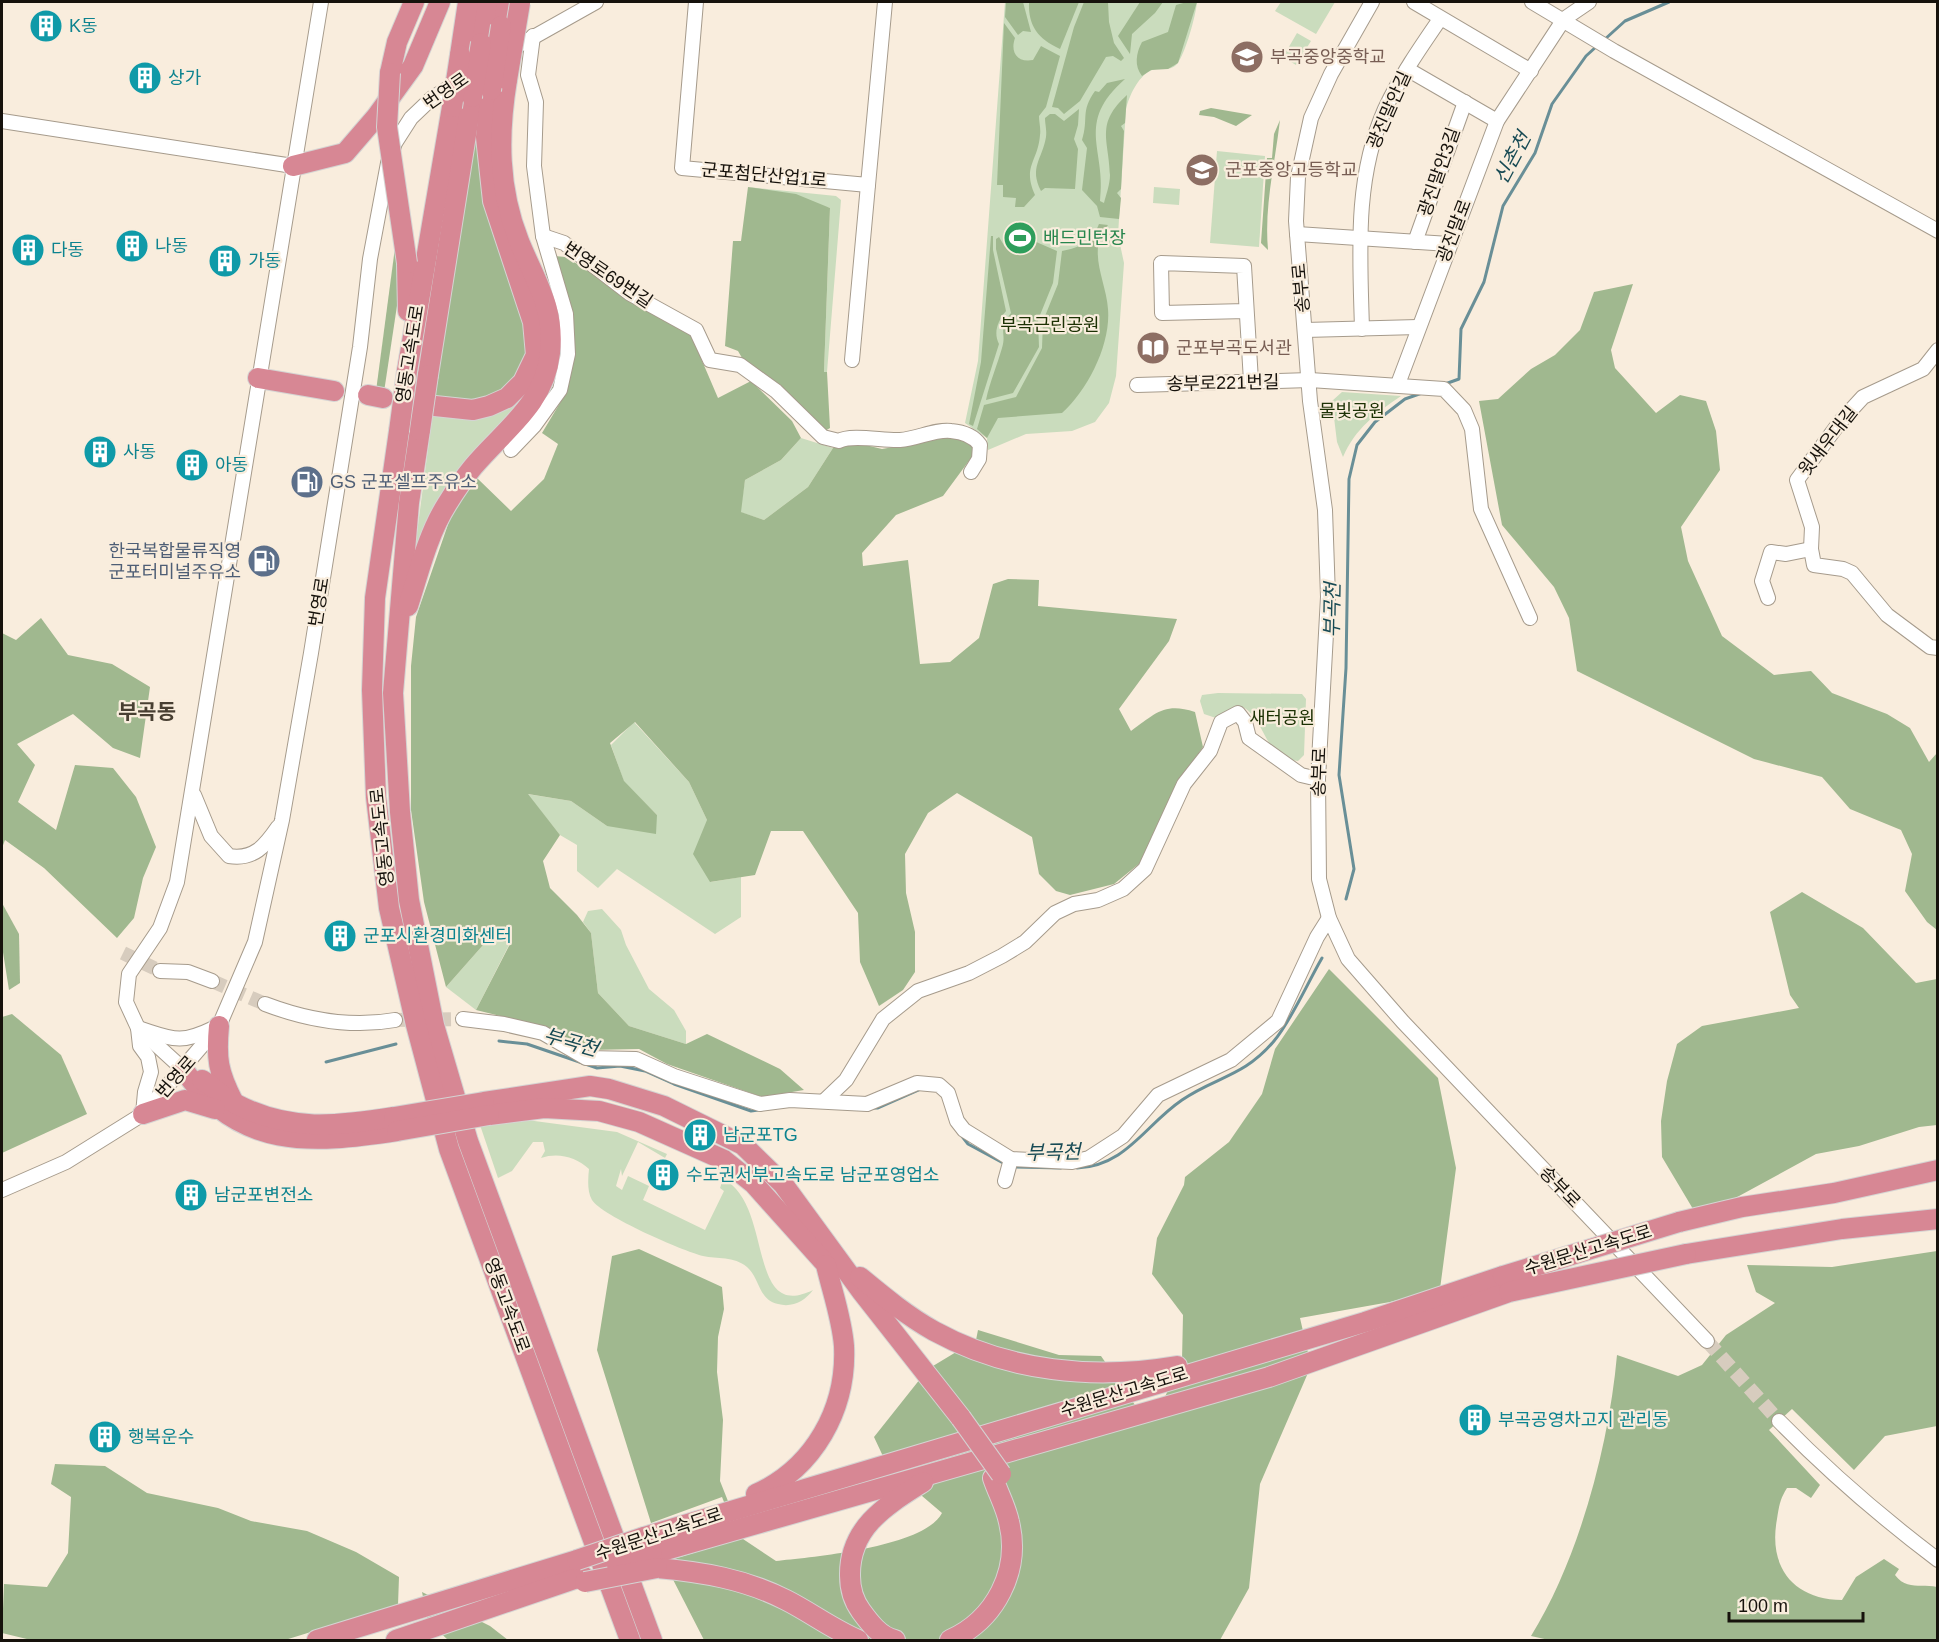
<svg xmlns="http://www.w3.org/2000/svg" width="1939" height="1642" viewBox="0 0 1939 1642" font-family="Helvetica,'Noto Sans KR',sans-serif">
  <style>
    .green { fill: #cadcbd }
    .forest { fill: #a0b88f }
    .lines { fill: none; stroke-linecap: round; stroke-linejoin: round }
    .stream { stroke: #698f97; stroke-width: 3 }
    .minor-tunnel { stroke: #d7ccbe; stroke-width: 14; stroke-dasharray: 14 7; stroke-linecap: butt }
    .minor-casing { stroke: #a69b8c; stroke-width: 16 }
    .highway-casing { stroke: #d5d4d3; stroke-width: 22 }
    .minor { stroke: #fff; stroke-width: 14 }
    .highway { stroke: #d78794; stroke-width: 20 }
    .highway-bridge-casing { stroke: #d5d4d3; stroke-width: 22; stroke-linecap: butt }
    .highway-bridge { stroke: #d78794; stroke-width: 20 }
    .labels { text-anchor: middle; stroke-width: 4.5; stroke-linejoin: round; paint-order: stroke }
    .culture-label { font-size: 18px; fill: #0d838f; stroke: #f9eddd; text-anchor: start }
    .education-label { font-size: 18px; fill: #785e54; stroke: #f9eddd; text-anchor: start }
    .street-label { font-size: 18px; fill: #16120c; stroke: #f9eddd }
    .leisure-label { font-size: 18px; fill: #27864d; stroke: #f9eddd; text-anchor: start }
    .park-label { font-size: 18px; fill: #1c3104; stroke: #f9eddd }
    .service-label { font-size: 18px; fill: #4e5e75; stroke: #f9eddd; text-anchor: start }
    .water-label { font-size: 20px; font-style: italic; fill: #174a54; stroke: #f9eddd }
    .quarter-label { font-size: 21px; font-weight: bold; fill: #483f32; stroke: #f9eddd }
  </style>
  <rect width="100%" height="100%" fill="#f9eddd"/>
  <g class="green">
    <path d="M1005,2H1197C1196,15 1185,55 1177,64C1169,73 1158,66 1150,71C1138,77 1129,96 1126,109L1118,235L1124,263L1116,376L1109,403L1095,422L1072,431L1026,434L988,450L987,438L965,423L978,361Z"/>
    <polygon points="1281,2 1335,2 1316,34 1275,11"/>
    <polygon points="1297,33 1311,41 1296,65 1283,57"/>
    <polygon points="1217,151 1265,156 1259,247 1210,243"/>
    <polygon points="748,187 836,196 841,200 827,372 824,372 830,208"/>
    <polygon points="1154,187 1180,189 1179,205 1153,203"/>
    <polygon points="539,375 413,563 433,411"/>
    <path d="M1342,392L1401,396C1376,413 1355,429 1343,457L1337,442L1332,401Z"/>
    <polygon points="801,438 833,448 808,487 764,520 740,512 745,480 781,460"/>
    <path d="M1218,693L1302,694L1306,699L1304,755L1298,761C1263,758 1267,721 1243,707L1216,718L1204,714L1200,701L1202,695Z"/>
    <polygon points="634,722 689,782 707,820 711,882 741,877 741,917 715,934 617,869 598,888 577,871 577,845 560,835 527,794 571,801 607,826 657,815 624,782 611,745"/>
    <polygon points="602,909 621,930 626,945 649,989 674,1010 686,1031 686,1044 629,1026 598,993 591,933 583,922 588,911"/>
    <polygon points="491,936 510,943 476,1010 446,987"/>
    <path d="M527,1120L617,1132L667,1154L665,1158L638,1142L622,1176L621,1169L616,1186L622,1190L628,1176L649,1186L643,1200L705,1230L724,1191L720,1188L723,1179C774,1204 746,1323 813,1290C805,1301 792,1308 778,1304C758,1300 760,1278 747,1267C734,1256 717,1259 703,1256C683,1251 602,1216 592,1200C587,1191 588,1179 589,1169C576,1157 558,1152 541,1158L545,1151L543,1142H533L512,1171L498,1178L480,1125Z"/>
  </g>
  <g class="forest">
    <polygon points="1006,2 1023,2 1031,32 1023,31 1018,35 1005,17"/>
    <path d="M1029,2H1079L1060,49C1038,39 1028,26 1029,2Z"/>
    <polygon points="1084,2 1108,2 1109,22 1114,43 1124,58 1121,61 1113,56 1106,57 1080,101 1064,114 1058,108 1052,107 1074,27"/>
    <polygon points="1140,2 1163,2 1155,13 1132,34 1130,54 1118,36"/>
    <path d="M1187,2H1197L1178,63L1168,69L1151,70L1142,76C1134,66 1136,53 1142,42L1168,32L1176,5Z"/>
    <path d="M1004,23L1015,38C1010,52 1017,63 1033,60L1041,46L1060,56L1046,107L1039,116C1039,122 1041,129 1040,135C1038,162 1022,166 1035,195L1024,207H1015L1016,198L1003,197V185H997Z"/>
    <path d="M1125,79C1074,124 1107,149 1100,201L1104,203C1106,195 1110,184 1110,175C1109,139 1095,124 1127,95L1125,123L1121,126L1124,131L1121,189L1117,193L1121,198L1119,219L1100,217L1097,206L1082,190L1087,148L1082,140C1089,118 1080,112 1095,91L1099,92L1107,83Z"/>
    <polygon points="1211,108 1252,115 1236,126 1214,117 1199,115 1200,111"/>
    <path d="M1079,109L1078,125L1074,139L1078,149L1075,189L1045,188L1041,191C1029,167 1042,160 1046,137C1047,131 1045,124 1045,118L1050,114H1055L1064,121Z"/>
    <polygon points="479,110 530,342 520,372 490,401 435,401 436,383"/>
    <path d="M1280,120C1275,164 1264,205 1268,250L1261,243L1267,158H1272L1274,134Z"/>
    <polygon points="748,187 796,194 830,208 824,372 827,372 830,428 825,431 745,363 738,351 725,346 733,241 741,241"/>
    <path d="M1099,224L1108,225C1086,250 1106,280 1108,309C1111,344 1088,390 1062,413L998,418L987,438L977,429L984,405L1016,397L1042,348L1043,321L1058,284L1062,251C1081,247 1091,243 1099,224Z"/>
    <polygon points="398,225 398,299 384,392 376,391"/>
    <path d="M991,236H993V250L1006,311C998,321 993,332 999,344L973,426L969,424L981,362Z"/>
    <path d="M999,237L1005,247L1012,242L1019,253L1034,241L1057,251L1053,283L1038,320L1039,347L1013,393L986,400C990,381 997,366 1002,348C1007,332 997,331 1011,313L996,249V239Z"/>
    <path d="M554,256L566,257L691,335L718,398L751,381L792,421L801,438L781,460L745,480L741,512L764,520L808,487L833,448L849,441L882,449L956,436L975,446L971,458L943,496L896,515L862,553L863,566L908,560L920,664L950,662L979,638L993,584L1008,579L1039,580L1038,606L1177,619L1169,641L1119,709L1131,731C1155,714 1164,702 1195,712L1203,747L1178,783L1140,863L1114,884L1070,895L1056,891L1039,874L1032,837L957,793L928,813L905,854L906,893L915,932V972L903,990L879,1006L860,962L858,913L803,831H771L755,875L710,882L693,854L707,820L689,782L635,722L610,743L624,781L657,815L656,834L607,826L571,801L528,794L560,835L543,861L550,888L577,915L591,933L598,993L629,1026L686,1044L707,1034L780,1069L804,1090L762,1097L667,1064L639,1049L588,1050L545,1027L476,1010L510,944L491,936L446,987L424,902L411,810V666L416,617L453,510L477,478L511,511L544,479L558,444L542,433L566,393L573,353Z"/>
    <polygon points="1633,284 1611,350 1615,368 1656,413 1680,395 1706,401 1716,431 1720,470 1681,527 1688,561 1722,636 1774,675 1811,671 1832,693 1887,714 1910,728 1929,762 1937,753 1937,930 1927,922 1905,891 1912,854 1901,830 1850,809 1822,777 1754,759 1577,671 1569,618 1554,587 1502,525 1479,401 1498,399 1531,369 1555,355 1580,330 1594,292"/>
    <polygon points="41,618 68,655 112,664 150,687 140,758 113,748 73,714 17,744 35,765 18,802 56,830 75,765 113,768 136,797 156,847 143,878 134,918 117,938 44,868 5,840 2,848 2,633 16,640"/>
    <polygon points="1802,892 1863,928 1916,983 1937,979 1937,1125 1919,1127 1859,1146 1816,1154 1728,1202 1693,1209 1662,1157 1661,1121 1667,1081 1677,1044 1702,1026 1799,1008 1790,995 1770,912"/>
    <polygon points="2,903 19,934 20,983 9,990 2,946"/>
    <path d="M1329,969L1438,1078L1456,1168L1440,1289L1390,1302L1300,1318L1311,1366L1260,1484L1249,1588L1220,1640H704L664,1562L739,1539L722,1497L651,1523L597,1350L612,1256L639,1249L722,1287L724,1309L718,1337L717,1372L723,1420L720,1481L743,1539L776,1561C813,1557 925,1547 942,1513L888,1467L874,1437L928,1369L976,1340L978,1330L1059,1355L1101,1356L1135,1405L1164,1399L1182,1360L1183,1315L1152,1274L1157,1238L1184,1185L1185,1177L1229,1142L1262,1094L1275,1049Z"/>
    <polygon points="12,1014 61,1055 87,1114 2,1153 2,1017"/>
    <path d="M1937,1251V1426L1885,1436L1854,1470L1792,1409L1769,1430L1820,1485L1811,1498L1796,1488H1787C1780,1499 1779,1506 1777,1519C1768,1567 1793,1599 1842,1600L1856,1577L1884,1559L1899,1569L1895,1575C1907,1591 1921,1583 1937,1587V1640H1549L1531,1636C1579,1559 1609,1445 1617,1355L1678,1376L1702,1365L1726,1335L1775,1303L1756,1292L1747,1265L1832,1267Z"/>
    <polygon points="55,1464 105,1466 147,1493 218,1508 251,1521 307,1531 356,1552 399,1577 398,1605 285,1640 31,1640 2,1633 4,1584 47,1587 68,1553 71,1497 51,1484"/>
    <polygon points="422,1592 490,1626 508,1640 448,1640 428,1621"/>
  </g>
  <g class="lines">
    <g class="stream">
      <polyline points="1604,40 1625,21 1669,2"/>
      <polyline points="1445,384 1459,379 1461,329 1484,282 1503,206 1535,153 1552,104 1586,56 1597,46"/>
      <polyline points="1346,899 1354,869 1339,775 1346,668 1349,479 1357,445 1375,422 1405,399 1422,393"/>
      <polyline points="499,1041 527,1044 597,1068 620,1066 645,1071 674,1084 751,1111 781,1107"/>
      <polyline points="326,1062 396,1044"/>
      <polyline points="871,1108 878,1108 921,1089"/>
      <polyline points="961,1135 968,1144 1005,1164"/>
      <polyline points="1014,1167 1061,1168"/>
      <path d="M1077,1168C1126,1166 1145,1125 1182,1100C1215,1077 1244,1077 1274,1041C1291,1021 1308,982 1322,958"/>
    </g>
    <g class="minor-tunnel">
      <polyline points="123,953 160,971"/>
      <polyline points="212,981 265,1004"/>
      <polyline points="395,1020 463,1019"/>
      <polyline points="1707,1341 1779,1421"/>
    </g>
    <g class="minor-casing">
      <g id="minor">
        <polyline points="696,2 682,168 868,185 885,2"/>
        <polyline points="1372,2 1331,74 1311,118 1298,177 1296,221 1310,401 1325,510 1328,597 1318,779 1319,879 1329,918 1348,959 1403,1022 1707,1341"/>
        <polyline points="1414,2 1531,71"/>
        <polyline points="1532,2 1614,51 1938,231"/>
        <polyline points="507,52 596,2"/>
        <polyline points="1407,69 1497,121"/>
        <polyline points="2,121 293,166"/>
        <polyline points="1297,234 1449,244"/>
        <path d="M543,236L564,243L629,293L696,330L710,360L740,365L776,391L823,437L839,441C851,434 884,441 900,440C917,439 935,429 951,431C963,432 973,435 980,445L979,459L971,472"/>
        <polyline points="1415,242 1465,102"/>
        <polyline points="1246,311 1162,313 1161,263 1244,266 1251,381"/>
        <path d="M1362,329C1360,254 1354,179 1385,109C1400,77 1420,48 1440,19"/>
        <polyline points="1305,330 1418,327"/>
        <polyline points="1938,350 1923,369 1863,397 1840,422 1797,480 1812,527 1811,549 1814,565 1843,569 1852,573 1887,615 1930,647 1938,648"/>
        <polyline points="852,360 868,185"/>
        <polyline points="1398,384 1497,121 1564,19 1589,2"/>
        <polyline points="1137,385 1310,380 1444,389 1464,410 1472,429 1481,509 1530,618"/>
        <polyline points="511,450 534,426 560,390 568,354 566,314 543,236 534,166 536,102 528,75 533,36"/>
        <polyline points="1768,598 1762,581 1771,552 1786,554 1811,549"/>
        <path d="M194,795L211,836L229,856C254,860 265,846 278,827"/>
        <polyline points="160,971 188,972 212,981"/>
        <path d="M265,1004C307,1020 351,1028 395,1020"/>
        <polyline points="463,1019 504,1024 543,1033 586,1058 636,1059 674,1076 760,1104 790,1100 867,1104 917,1083 939,1085 948,1093 957,1121 964,1130 1011,1159 1072,1162 1089,1158 1123,1136 1158,1095 1231,1060 1278,1021 1317,937 1329,918"/>
        <polyline points="184,1070 138,1028 126,1002 129,974 160,928 177,882 321,2"/>
        <polyline points="824,1101 846,1080 883,1019 918,991 969,973 1002,956 1025,942 1055,913 1074,904 1098,900 1123,889 1145,869 1184,784 1210,751 1221,722 1238,713 1245,722 1249,738 1301,775 1318,779"/>
        <path d="M143,1114L145,1092L151,1072L148,1057L140,1046L138,1028C173,1039 179,1045 214,1028"/>
        <polyline points="1005,1181 1011,1159"/>
        <polyline points="2,1190 66,1162 143,1114 219,1026 255,942 282,820 311,653 360,347 370,259 388,163 395,143 411,118 432,98 460,81"/>
        <path d="M1779,1421C1829,1472 1881,1517 1938,1560"/>
      </g>
    </g>
    <g class="highway-casing">
      <g id="highway">
        <polyline points="501,26 506,2"/>
        <polyline points="481,43 487,2"/>
        <polyline points="460,55 468,2"/>
        <polyline points="390,73 397,42 414,2"/>
        <polyline points="293,166 345,153 376,117 413,66 440,2"/>
        <polyline points="407,263 408,311"/>
        <polyline points="407,371 452,107"/>
        <polyline points="428,375 472,97"/>
        <polyline points="258,378 334,391"/>
        <polyline points="368,395 383,398"/>
        <polyline points="435,406 473,410 489,406 507,398 523,382 536,355 533,322 493,201 486,137 490,99"/>
        <polyline points="420,430 409,503 393,693 400,812 409,900 434,1025 468,1141 652,1640"/>
        <polyline points="399,431 375,598 372,690 376,797 389,908 416,1025 449,1149 630,1640"/>
        <path d="M408,606C419,572 428,534 447,504C455,491 464,478 473,467C504,430 545,404 550,353C555,307 535,281 519,241C498,188 498,135 507,80"/>
        <path d="M219,1026C216,1058 218,1072 233,1101"/>
        <path d="M184,1070C238,1150 312,1144 397,1131"/>
        <path d="M202,1080C214,1087 224,1098 236,1104C290,1132 337,1126 394,1117"/>
        <polyline points="484,1102 590,1086 609,1089 664,1106 743,1145 783,1184 862,1292 961,1418"/>
        <polyline points="143,1114 185,1100 215,1109"/>
        <polyline points="489,1115 544,1108 599,1111 639,1122 724,1160 754,1184 823,1261"/>
        <polyline points="1679,1222 1742,1207 1834,1193 1938,1170"/>
        <polyline points="1686,1254 1842,1229 1938,1219"/>
        <path d="M860,1277C883,1296 907,1316 934,1331C1009,1372 1094,1380 1177,1366"/>
        <path d="M756,1494C814,1468 847,1409 844,1346C842,1319 832,1291 826,1265"/>
        <polyline points="644,1537 1365,1322 1503,1276"/>
        <polyline points="652,1554 1269,1377 1509,1292"/>
        <path d="M657,1568C702,1572 745,1579 786,1600C810,1612 832,1629 858,1640"/>
        <polyline points="317,1640 577,1560"/>
        <polyline points="396,1640 583,1576"/>
        <path d="M895,1640C880,1637 869,1622 861,1611C853,1600 850,1588 850,1576C849,1527 887,1505 923,1482"/>
        <path d="M950,1640C995,1620 1021,1571 1009,1522C1006,1507 998,1493 993,1478"/>
      </g>
    </g>
    <use href="#minor" class="minor"/>
    <use href="#highway" class="highway"/>
    <g class="highway-bridge-casing">
      <g id="highway-bridge">
        <polyline points="390,73 387,127 407,263"/>
        <polyline points="507,80 520,3"/>
        <polyline points="491,90 501,26"/>
        <polyline points="472,97 481,43"/>
        <polyline points="452,107 460,55"/>
        <polyline points="420,430 428,375"/>
        <polyline points="399,431 407,371"/>
        <polyline points="394,1117 484,1102"/>
        <polyline points="397,1131 489,1115"/>
        <polyline points="1503,1276 1679,1222"/>
        <polyline points="1509,1292 1686,1254"/>
        <polyline points="961,1418 1001,1474"/>
        <polyline points="577,1560 644,1537"/>
        <polyline points="617,1565 652,1554"/>
        <polyline points="585,1582 657,1568"/>
      </g>
    </g>
    <use href="#highway-bridge" class="highway-bridge"/>
  </g>
  <defs>
    <g id="building-disc" transform="scale(1.725)"><circle r="9.5" fill="#0f9aa8" stroke="#f9eddd"/><path d="M-4-6H4V6H1V3H-1V6H-4ZM-2.5-4.3h1.7v1.8h-1.7ZM.8-4.3h1.7v1.8H.8ZM-2.5-1h1.7V.8h-1.7ZM.8-1h1.7V.8H.8Z" fill="#fff"/></g>
    <g id="school-disc" transform="scale(1.725)"><circle r="9.5" fill="#8d6e63" stroke="#f9eddd"/><path d="M0-5L7-2L0 1L-7-2ZM-4 1L0 2.5L4 1V4Q0 6-4 4Z" fill="#fff"/></g>
    <g id="stadium-disc" transform="scale(1.725)"><circle r="9.5" fill="#2e9e5b" stroke="#f9eddd"/><path d="M0-5a6.5 5 0 1 0 0 10a6.5 5 0 1 0 0-10ZM-3.5-1.8h7v3.6h-7Z" fill="#fff"/></g>
    <g id="library-disc" transform="scale(1.725)"><circle r="9.5" fill="#8d6e63" stroke="#f9eddd"/><path d="M-6-4Q-3-5.5-.7-3.5V5Q-3 3-6 4ZM6-4Q3-5.5 .7-3.5V5Q3 3 6 4Z" fill="#fff"/></g>
    <g id="fuel-disc" transform="scale(1.725)"><circle r="9.5" fill="#5c6f8a" stroke="#f9eddd"/><path d="M-5.5-6h7V0h2V4h1.3V-2.5L3-4.5l.8-.8L6-3V5H2.5V1h-1V6h-7ZM-4.2-4.7v3.2H.2V-4.7Z" fill="#fff"/></g>
  </defs>
  <g fill-rule="evenodd">
    <use href="#building-disc" x="46" y="26"/>
    <use href="#school-disc" x="1247" y="57"/>
    <use href="#building-disc" x="145" y="78"/>
    <use href="#school-disc" x="1202" y="170"/>
    <use href="#stadium-disc" x="1020" y="238"/>
    <use href="#building-disc" x="132" y="246"/>
    <use href="#building-disc" x="28" y="250"/>
    <use href="#building-disc" x="225" y="261"/>
    <use href="#library-disc" x="1153" y="348"/>
    <use href="#building-disc" x="100" y="452"/>
    <use href="#building-disc" x="192" y="465"/>
    <use href="#fuel-disc" x="307" y="482"/>
    <use href="#fuel-disc" x="264" y="561"/>
    <use href="#building-disc" x="340" y="936"/>
    <use href="#building-disc" x="700" y="1135"/>
    <use href="#building-disc" x="663" y="1175"/>
    <use href="#building-disc" x="191" y="1195"/>
    <use href="#building-disc" x="1475" y="1420"/>
    <use href="#building-disc" x="105" y="1437"/>
  </g>
  <g class="labels">
    <g class="culture-label">
      <text x="69" y="32">K동</text>
      <text x="168" y="84">상가</text>
      <text x="155" y="252">나동</text>
      <text x="51" y="256">다동</text>
      <text x="248" y="267">가동</text>
      <text x="123" y="458">사동</text>
      <text x="215" y="471">아동</text>
      <text x="363" y="942">군포시환경미화센터</text>
      <text x="723" y="1141">남군포TG</text>
      <text x="686" y="1181">수도권서부고속도로 남군포영업소</text>
      <text x="214" y="1201">남군포변전소</text>
      <text x="1498" y="1426">부곡공영차고지 관리동</text>
      <text x="128" y="1443">행복운수</text>
    </g>
    <g class="education-label">
      <text x="1270" y="63">부곡중앙중학교</text>
      <text x="1225" y="176">군포중앙고등학교</text>
      <text x="1176" y="354">군포부곡도서관</text>
    </g>
    <g class="street-label">
      <text transform="translate(446 91) rotate(-35)" y="6">번영로</text>
      <text transform="translate(1389 110) rotate(-66)" y="6">광진말안길</text>
      <text transform="translate(1439 172) rotate(-71)" y="6">광진말안3길</text>
      <text transform="translate(764 175) rotate(5)" y="6">군포첨단산업1로</text>
      <text transform="translate(1454 231) rotate(-69)" y="6">광진말로</text>
      <text transform="translate(608 275) rotate(34)" y="6">번영로69번길</text>
      <text transform="translate(1301 288) rotate(-95)" y="6">송부로</text>
      <text transform="translate(410 354) rotate(-81)" y="6">영동고속도로</text>
      <text transform="translate(1223 383) rotate(-1)" y="6">송부로221번길</text>
      <text transform="translate(1828 441) rotate(-52)" y="6">윗새우대길</text>
      <text transform="translate(319 602) rotate(-81)" y="6">번영로</text>
      <text transform="translate(1319 772) rotate(-88)" y="6">송부로</text>
      <text transform="translate(382 837) rotate(-96)" y="6">영동고속도로</text>
      <text transform="translate(176 1077) rotate(-49)" y="6">번영로</text>
      <text transform="translate(1560 1187) rotate(46)" y="6">송부로</text>
      <text transform="translate(1588 1250) rotate(-17)" y="6">수원문산고속도로</text>
      <text transform="translate(507 1305) rotate(70)" y="6">영동고속도로</text>
      <text transform="translate(1124 1392) rotate(-17)" y="6">수원문산고속도로</text>
      <text transform="translate(659 1534) rotate(-18)" y="6">수원문산고속도로</text>
    </g>
    <g class="leisure-label">
      <text x="1043" y="244">배드민턴장</text>
    </g>
    <g class="park-label">
      <text x="1050" y="331">부곡근린공원</text>
      <text x="1352" y="417">물빛공원</text>
      <text x="1282" y="724">새터공원</text>
    </g>
    <g class="service-label">
      <text x="330" y="488">GS 군포셀프주유소</text>
      <text x="241" y="557" text-anchor="end">한국복합물류직영<tspan x="241" dy="21">군포터미널주유소</tspan></text>
    </g>
    <g class="water-label">
      <text transform="translate(1512 158) rotate(-62)" y="7">신촌천</text>
      <text transform="translate(1332 610) rotate(-89)" y="7">부곡천</text>
      <text transform="translate(571 1042) rotate(16)" y="7">부곡천</text>
      <text transform="translate(1053 1152) rotate(-1)" y="7">부곡천</text>
    </g>
    <g class="quarter-label">
      <text x="147" y="719">부곡동</text>
    </g>
  </g>
  <rect width="1939" height="1642" fill="none" stroke="#16120c" stroke-width="6"/>
  <path d="M1729 1612v9h134v-9" fill="none" stroke="#16120c" stroke-width="3"/>
  <text x="1738" y="1612" font-size="18" fill="#16120c" stroke="#f9eddd" stroke-width="4.5" paint-order="stroke">100 m</text>
</svg>
